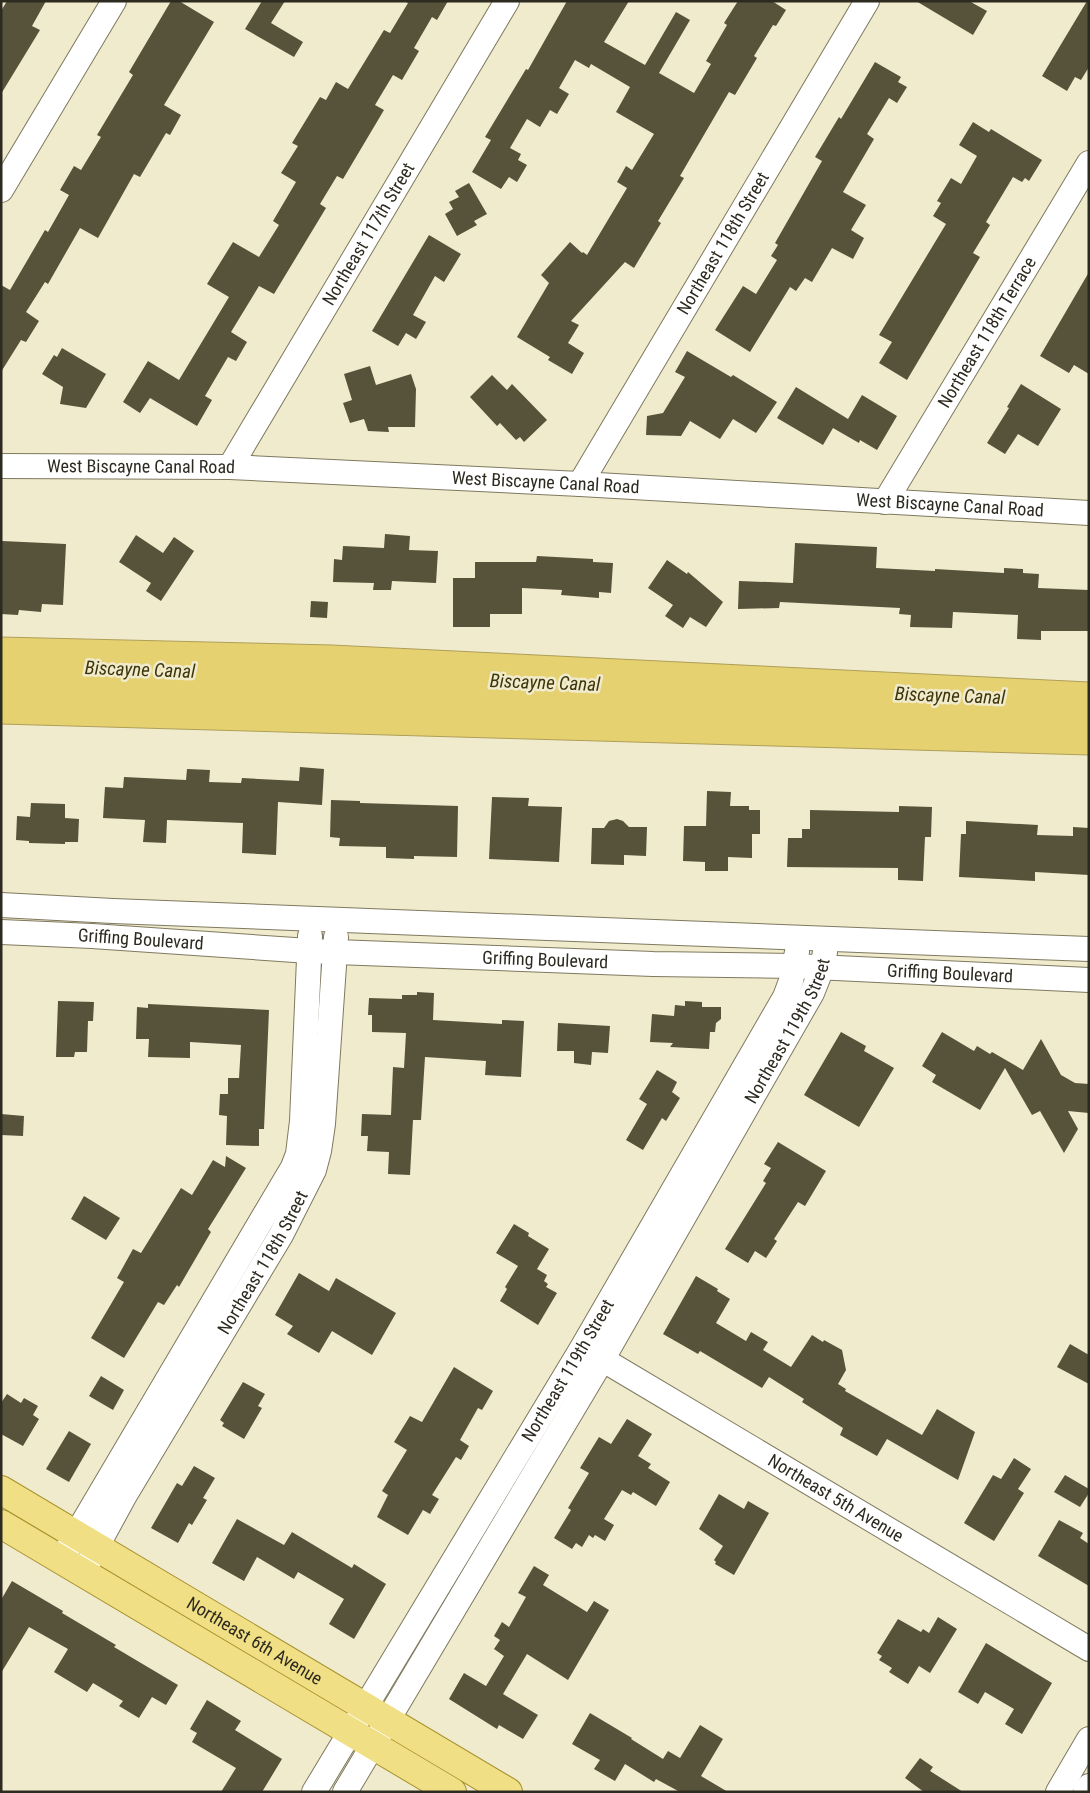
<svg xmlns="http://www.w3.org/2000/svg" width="1090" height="1793" viewBox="0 0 1090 1793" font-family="'Roboto Condensed',sans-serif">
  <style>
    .water { fill: #e6d170; stroke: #ae9f58 }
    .building { fill: #57523a }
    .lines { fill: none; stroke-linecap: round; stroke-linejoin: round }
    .minor-casing { stroke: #7e795f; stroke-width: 26 }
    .major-casing { stroke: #a5912c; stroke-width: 30 }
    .minor { stroke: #fff; stroke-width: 24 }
    .major { stroke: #f0df84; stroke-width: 28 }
    .labels { text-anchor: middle; stroke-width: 5; stroke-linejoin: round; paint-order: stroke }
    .street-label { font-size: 18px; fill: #2d2a20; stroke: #f1ebce }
    .water-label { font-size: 19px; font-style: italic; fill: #3e350a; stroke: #f1ebce }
  </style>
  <rect width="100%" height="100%" fill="#f1ebce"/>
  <polygon class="water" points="1,637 332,645 1089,682 1089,755 1,724"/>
  <g class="building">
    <polygon points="7,1 46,1 32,26 40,30 1,94 1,11"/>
    <polygon points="171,1 179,1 214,22 164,105 181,115 170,135 166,133 140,177 134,174 98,238 80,228 48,284 45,282 26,312 39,321 26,342 21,340 1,372 1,285 10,290 45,230 48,232 69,195 60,190 74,166 81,170 101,137 97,135 133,75 129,72"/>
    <polygon points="262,1 285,1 271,23 303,42 294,57 245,29"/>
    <polygon points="404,1 448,1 437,20 432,17 414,48 419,51 402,80 393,75 375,105 384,110 343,179 337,176 320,204 326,208 274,294 259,286 231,332 247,342 236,361 228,357 205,396 212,400 197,426 150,398 140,413 123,402 148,361 179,380 229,297 207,284 233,242 259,257 279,225 273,221 296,182 281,173 298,146 292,143 320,97 326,100 336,82 348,89 384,30 390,33 408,3"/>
    <polygon points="567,1 629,1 604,42 645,65 676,12 690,20 659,73 694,93 711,64 706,61 727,25 724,23 738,1 772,1 786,10 776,26 773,25 754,56 757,58 735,95 729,92 680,176 684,178 658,221 661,223 634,268 625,262 571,321 579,325 568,343 584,353 572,374 548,360 550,357 517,337 549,283 541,275 570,242 582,253 583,252 587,255 627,188 617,182 626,166 632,170 654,134 616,112 630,87 591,64 589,68 575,60 559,88 569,94 557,114 550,110 540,127 527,119 510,148 521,154 518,160 527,165 517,182 509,177 501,189 472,172 491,140 485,137 526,69 528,70"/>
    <polygon points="916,1 969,1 987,11 973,35"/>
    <polygon points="1087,1 1089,1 1089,67 1081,80 1075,77 1067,91 1042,76"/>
    <polygon points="875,62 901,77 898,82 907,87 897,103 889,98 867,134 874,139 843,192 866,205 851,230 864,238 853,259 832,248 812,282 805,278 796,291 790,287 750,352 715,330 743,286 756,294 777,260 771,256 778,245 775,243 822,161 815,157 839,117 841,119"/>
    <polygon points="973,122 989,132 991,129 1042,160 1029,181 1025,178 1022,182 1013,177 986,222 990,225 973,253 980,257 907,380 879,363 892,342 879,335 946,224 933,216 941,203 937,201 951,178 961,184 977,156 959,145"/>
    <polygon points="469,183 487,214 474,221 477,225 457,236 445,214 453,209 449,202 459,197 455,191"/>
    <polygon points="429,235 461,254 444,282 435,276 413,315 426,322 416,339 406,333 398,346 372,331"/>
    <polygon points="1089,272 1089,374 1074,365 1069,373 1040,356"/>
    <polygon points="62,348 106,374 86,408 60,404 63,387 42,374 54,355 57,357"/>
    <polygon points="687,351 731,377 733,375 777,402 756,433 733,419 720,439 690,421 681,436 646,435 647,416 663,413 685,377 675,372"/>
    <polygon points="370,366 376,385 411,374 416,389 415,427 388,427 389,432 368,431 364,419 350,423 343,403 352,400 344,374"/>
    <polygon points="492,375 507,390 512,384 547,420 524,442 520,437 516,440 500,423 497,426 470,397"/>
    <polygon points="1021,384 1061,409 1038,446 1018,434 1005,454 987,443 1009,408 1007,407"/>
    <polygon points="796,387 848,419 862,395 897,416 877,450 860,440 859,443 833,428 823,445 777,418"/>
    <polygon points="385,534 410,536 409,550 438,551 436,583 392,581 391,590 373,590 374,583 333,582 334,559 342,560 343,546 384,548"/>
    <polygon points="136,535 163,553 174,537 194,551 161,601 146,591 151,583 119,562"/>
    <polygon points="2,541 66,544 63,605 42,604 41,612 19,610 18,615 1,614"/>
    <polygon points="795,543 877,547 876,568 935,571 935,569 1004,573 1004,568 1023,569 1023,573 1039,574 1038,588 1089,590 1089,631 1041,631 1041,640 1017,639 1018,615 953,612 952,628 910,627 911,615 899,614 900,608 780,602 779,608 738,609 739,581 793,583"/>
    <polygon points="537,556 593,559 593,562 613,563 611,593 599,592 599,598 561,595 562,590 522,588 522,614 490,614 490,627 453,627 453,578 475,578 475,562 536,562"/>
    <polygon points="667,560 687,574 688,572 723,602 706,627 690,617 683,628 665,616 673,605 648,588"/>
    <polygon points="311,601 328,602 327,618 310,617"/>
    <polygon points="300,767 324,769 322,805 278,802 276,855 242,853 243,823 167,820 166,843 143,842 145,820 103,818 105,787 123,788 124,777 186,780 187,769 210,770 209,782 241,783 242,778 299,781"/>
    <polygon points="707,791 731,792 730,806 749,806 749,810 760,810 760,834 752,834 752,858 728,857 728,871 705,871 705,862 683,861 684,826 706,826"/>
    <polygon points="492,797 529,798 528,806 562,807 559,862 489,859"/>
    <polygon points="331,800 360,801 360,803 458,806 457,857 414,856 414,859 386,858 386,847 339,846 340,838 330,837"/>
    <polygon points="31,803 65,804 65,818 79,819 78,842 65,842 65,844 29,843 29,841 16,840 17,816 30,817"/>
    <polygon points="899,806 932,807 931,837 925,837 923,881 898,880 898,868 787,867 788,838 802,838 802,829 810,829 810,810 899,812"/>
    <polygon points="617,819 623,821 629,827 647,827 646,856 624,855 624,865 591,864 592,828 604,828 609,821"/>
    <polygon points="966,821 1038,825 1037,835 1073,836 1073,827 1089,828 1089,875 1035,872 1035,881 959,877 961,834 966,834"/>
    <polygon points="417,992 434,993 433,1020 502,1024 502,1020 524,1021 521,1077 485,1075 486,1061 425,1057 421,1120 413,1120 410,1175 388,1174 389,1152 367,1151 368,1136 361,1136 362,1114 391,1115 393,1067 404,1068 406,1033 372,1032 372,1015 368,1015 369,998 402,999 402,995 417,995"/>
    <polygon points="58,1001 94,1002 93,1021 88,1021 87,1052 75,1052 74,1057 56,1057"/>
    <polygon points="685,1001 702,1002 702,1007 721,1007 721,1019 716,1023 715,1032 710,1032 709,1049 670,1047 673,1043 650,1042 652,1014 674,1016 675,1005 685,1006"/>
    <polygon points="148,1004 269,1010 264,1129 259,1129 259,1146 226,1145 227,1116 219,1115 220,1094 228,1094 228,1078 239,1078 241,1045 190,1042 190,1058 148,1057 149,1039 136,1039 137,1007 148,1008"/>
    <polygon points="558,1023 610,1026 608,1053 592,1052 591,1065 574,1063 574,1051 557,1051"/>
    <polygon points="841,1032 866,1046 864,1051 894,1068 859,1127 804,1095"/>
    <polygon points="942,1032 974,1051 977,1046 990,1054 992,1052 1023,1070 1041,1039 1061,1075 1075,1083 1089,1084 1089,1113 1068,1111 1078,1129 1064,1153 1040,1111 1032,1115 1005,1068 980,1110 932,1082 936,1075 922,1066"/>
    <polygon points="657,1070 677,1082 672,1092 680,1098 666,1121 662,1118 643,1150 626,1140 647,1104 639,1099"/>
    <polygon points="1,1114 24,1116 23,1136 1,1135"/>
    <polygon points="778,1142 826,1171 805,1206 798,1202 774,1239 777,1241 766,1258 755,1251 748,1263 725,1249 766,1183 763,1181 771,1168 764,1164"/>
    <polygon points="226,1156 246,1168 208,1229 211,1232 179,1287 177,1285 164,1305 158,1302 124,1358 91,1338 124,1282 117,1278 133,1249 141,1253 181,1188 192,1195 213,1160 225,1167"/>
    <polygon points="84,1196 120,1218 106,1240 71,1219"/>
    <polygon points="514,1224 529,1233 528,1236 549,1249 537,1269 547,1275 544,1281 548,1284 546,1287 557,1293 538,1325 500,1301 507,1289 505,1287 518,1266 496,1253"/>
    <polygon points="299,1273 329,1291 336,1278 396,1313 372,1355 332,1331 319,1353 287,1334 293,1326 275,1315"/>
    <polygon points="696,1276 718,1289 717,1291 730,1299 716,1323 746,1341 751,1332 768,1342 763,1350 791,1367 812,1335 823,1342 824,1340 842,1350 846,1370 838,1384 846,1389 845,1391 922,1435 937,1409 975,1432 958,1480 887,1439 877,1456 840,1435 843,1428 802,1402 804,1399 769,1377 762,1388 700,1351 698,1354 663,1334"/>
    <polygon points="1070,1344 1089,1355 1089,1384 1057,1367"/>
    <polygon points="454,1367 493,1391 482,1410 478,1408 460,1440 469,1446 461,1460 456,1457 432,1495 439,1499 430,1514 423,1510 408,1535 377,1517 388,1495 382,1491 407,1450 394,1442 410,1416 422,1422"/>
    <polygon points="101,1376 124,1390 113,1410 89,1396"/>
    <polygon points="243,1382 265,1394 258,1406 262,1408 244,1439 222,1426 224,1423 220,1420"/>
    <polygon points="7,1394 21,1403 24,1398 38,1406 33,1415 39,1419 23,1446 1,1434 1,1403"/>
    <polygon points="627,1419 652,1434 638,1456 651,1464 648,1468 670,1482 656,1506 633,1492 631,1495 622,1490 604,1519 614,1525 605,1541 595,1535 593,1538 589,1535 582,1547 576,1543 572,1549 554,1538 571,1510 568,1508 589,1473 580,1468 599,1437 611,1444"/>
    <polygon points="69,1431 91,1444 69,1482 46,1469"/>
    <polygon points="1014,1458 1031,1469 1018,1489 1024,1493 994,1541 964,1523 993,1475 1001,1479"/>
    <polygon points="194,1466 215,1478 203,1498 207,1500 192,1525 189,1523 178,1543 151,1528 177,1483 182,1486"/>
    <polygon points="1065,1475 1089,1489 1089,1493 1080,1507 1054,1492"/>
    <polygon points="719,1494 744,1509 748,1501 769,1513 734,1575 715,1564 716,1562 714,1560 723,1546 699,1529"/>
    <polygon points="237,1519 284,1545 292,1532 352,1568 354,1564 386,1584 354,1639 329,1624 344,1599 298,1572 294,1579 257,1557 244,1581 212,1563"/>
    <polygon points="1059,1520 1083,1533 1080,1538 1089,1544 1089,1586 1038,1556"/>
    <polygon points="534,1566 549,1575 543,1585 587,1612 594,1601 609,1610 568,1680 527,1654 503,1694 538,1715 523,1739 499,1725 497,1729 449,1699 464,1673 486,1686 504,1656 494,1649 500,1640 494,1636 502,1622 509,1627 526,1597 518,1593"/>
    <polygon points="12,1581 63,1611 62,1613 116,1645 114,1647 178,1685 166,1705 152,1697 139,1718 119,1706 123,1701 93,1683 87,1692 54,1672 68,1649 29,1627 1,1673 1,1600"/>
    <polygon points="938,1617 957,1629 930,1673 919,1666 908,1684 889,1672 892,1668 879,1660 882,1656 877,1653 898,1619 921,1632 923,1629 929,1633"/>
    <polygon points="986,1643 1052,1683 1022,1734 1005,1724 1014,1709 985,1692 978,1704 958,1692"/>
    <polygon points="207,1700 241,1721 235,1730 282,1759 262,1792 221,1792 236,1768 192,1742 197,1733 190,1729"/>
    <polygon points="590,1713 632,1738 631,1739 663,1759 668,1751 680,1758 700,1725 723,1739 701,1776 728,1792 680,1792 656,1779 654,1782 625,1764 615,1781 594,1769 600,1760 572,1744"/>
    <polygon points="920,1758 933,1767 930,1771 963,1792 924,1792 905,1778"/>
  </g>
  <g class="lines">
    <g class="minor-casing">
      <g id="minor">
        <polyline points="1,190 114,1"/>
        <path id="s1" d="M1,466L230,467L580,484L1089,513"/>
        <path id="s2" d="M230,467L507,1"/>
        <path id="s3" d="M580,484L867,1"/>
        <path id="s4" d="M885,502L1089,163"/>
        <polyline points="1,905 113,911 1089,949"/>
        <path id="s5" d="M1,932L92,936L309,951L653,964L794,966L1089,980"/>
        <path id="s6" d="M590,1352L1089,1649"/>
        <polyline points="61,1560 293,1167 298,1154 302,1121 310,936"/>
        <path id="s7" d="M83,1572L125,1495L281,1235L314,1170L319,1151L323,1124L336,937"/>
        <path id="s8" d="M314,1792L582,1348L785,997L791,981L797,952"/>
        <path id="s9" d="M345,1792L602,1360L812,993L822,968L825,952"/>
        <polyline points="1058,1792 1089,1739"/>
        <polyline points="1085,1792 1089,1786"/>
      </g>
    </g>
    <g class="major-casing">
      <g id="major">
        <path id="s10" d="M1,1490L508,1792"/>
        <polyline points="1,1524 452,1792"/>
      </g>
    </g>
    <use href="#minor" class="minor"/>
    <use href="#major" class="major"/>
  </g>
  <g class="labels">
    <g class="street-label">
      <text dy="6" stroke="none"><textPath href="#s2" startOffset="271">Northeast 117th Street</textPath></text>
      <text dy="6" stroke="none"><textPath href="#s3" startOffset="280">Northeast 118th Street</textPath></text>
      <text dy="6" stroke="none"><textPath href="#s4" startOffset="198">Northeast 118th Terrace</textPath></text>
      <text dy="6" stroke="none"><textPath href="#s1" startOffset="140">West Biscayne Canal Road</textPath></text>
      <text dy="6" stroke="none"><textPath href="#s1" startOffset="545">West Biscayne Canal Road</textPath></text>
      <text dy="6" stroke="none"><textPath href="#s1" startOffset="950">West Biscayne Canal Road</textPath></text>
      <text dy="6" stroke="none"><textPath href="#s5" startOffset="140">Griffing Boulevard</textPath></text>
      <text dy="6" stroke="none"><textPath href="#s5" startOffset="545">Griffing Boulevard</textPath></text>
      <text dy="6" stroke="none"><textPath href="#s5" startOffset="950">Griffing Boulevard</textPath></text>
      <text dy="6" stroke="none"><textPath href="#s9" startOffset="881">Northeast 119th Street</textPath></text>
      <text dy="6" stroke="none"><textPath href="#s7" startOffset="358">Northeast 118th Street</textPath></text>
      <text dy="6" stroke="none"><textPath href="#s8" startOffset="492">Northeast 119th Street</textPath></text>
      <text dy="6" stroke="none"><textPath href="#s6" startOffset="286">Northeast 5th Avenue</textPath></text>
      <text dy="6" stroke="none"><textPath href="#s10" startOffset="295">Northeast 6th Avenue</textPath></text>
    </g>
    <g class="water-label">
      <text transform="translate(140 669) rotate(2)" y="7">Biscayne Canal</text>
      <text transform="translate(545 682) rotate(2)" y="7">Biscayne Canal</text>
      <text transform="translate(950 695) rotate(2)" y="7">Biscayne Canal</text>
    </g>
  </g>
  <rect width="1090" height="1793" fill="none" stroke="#2d2a20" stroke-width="5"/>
</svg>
